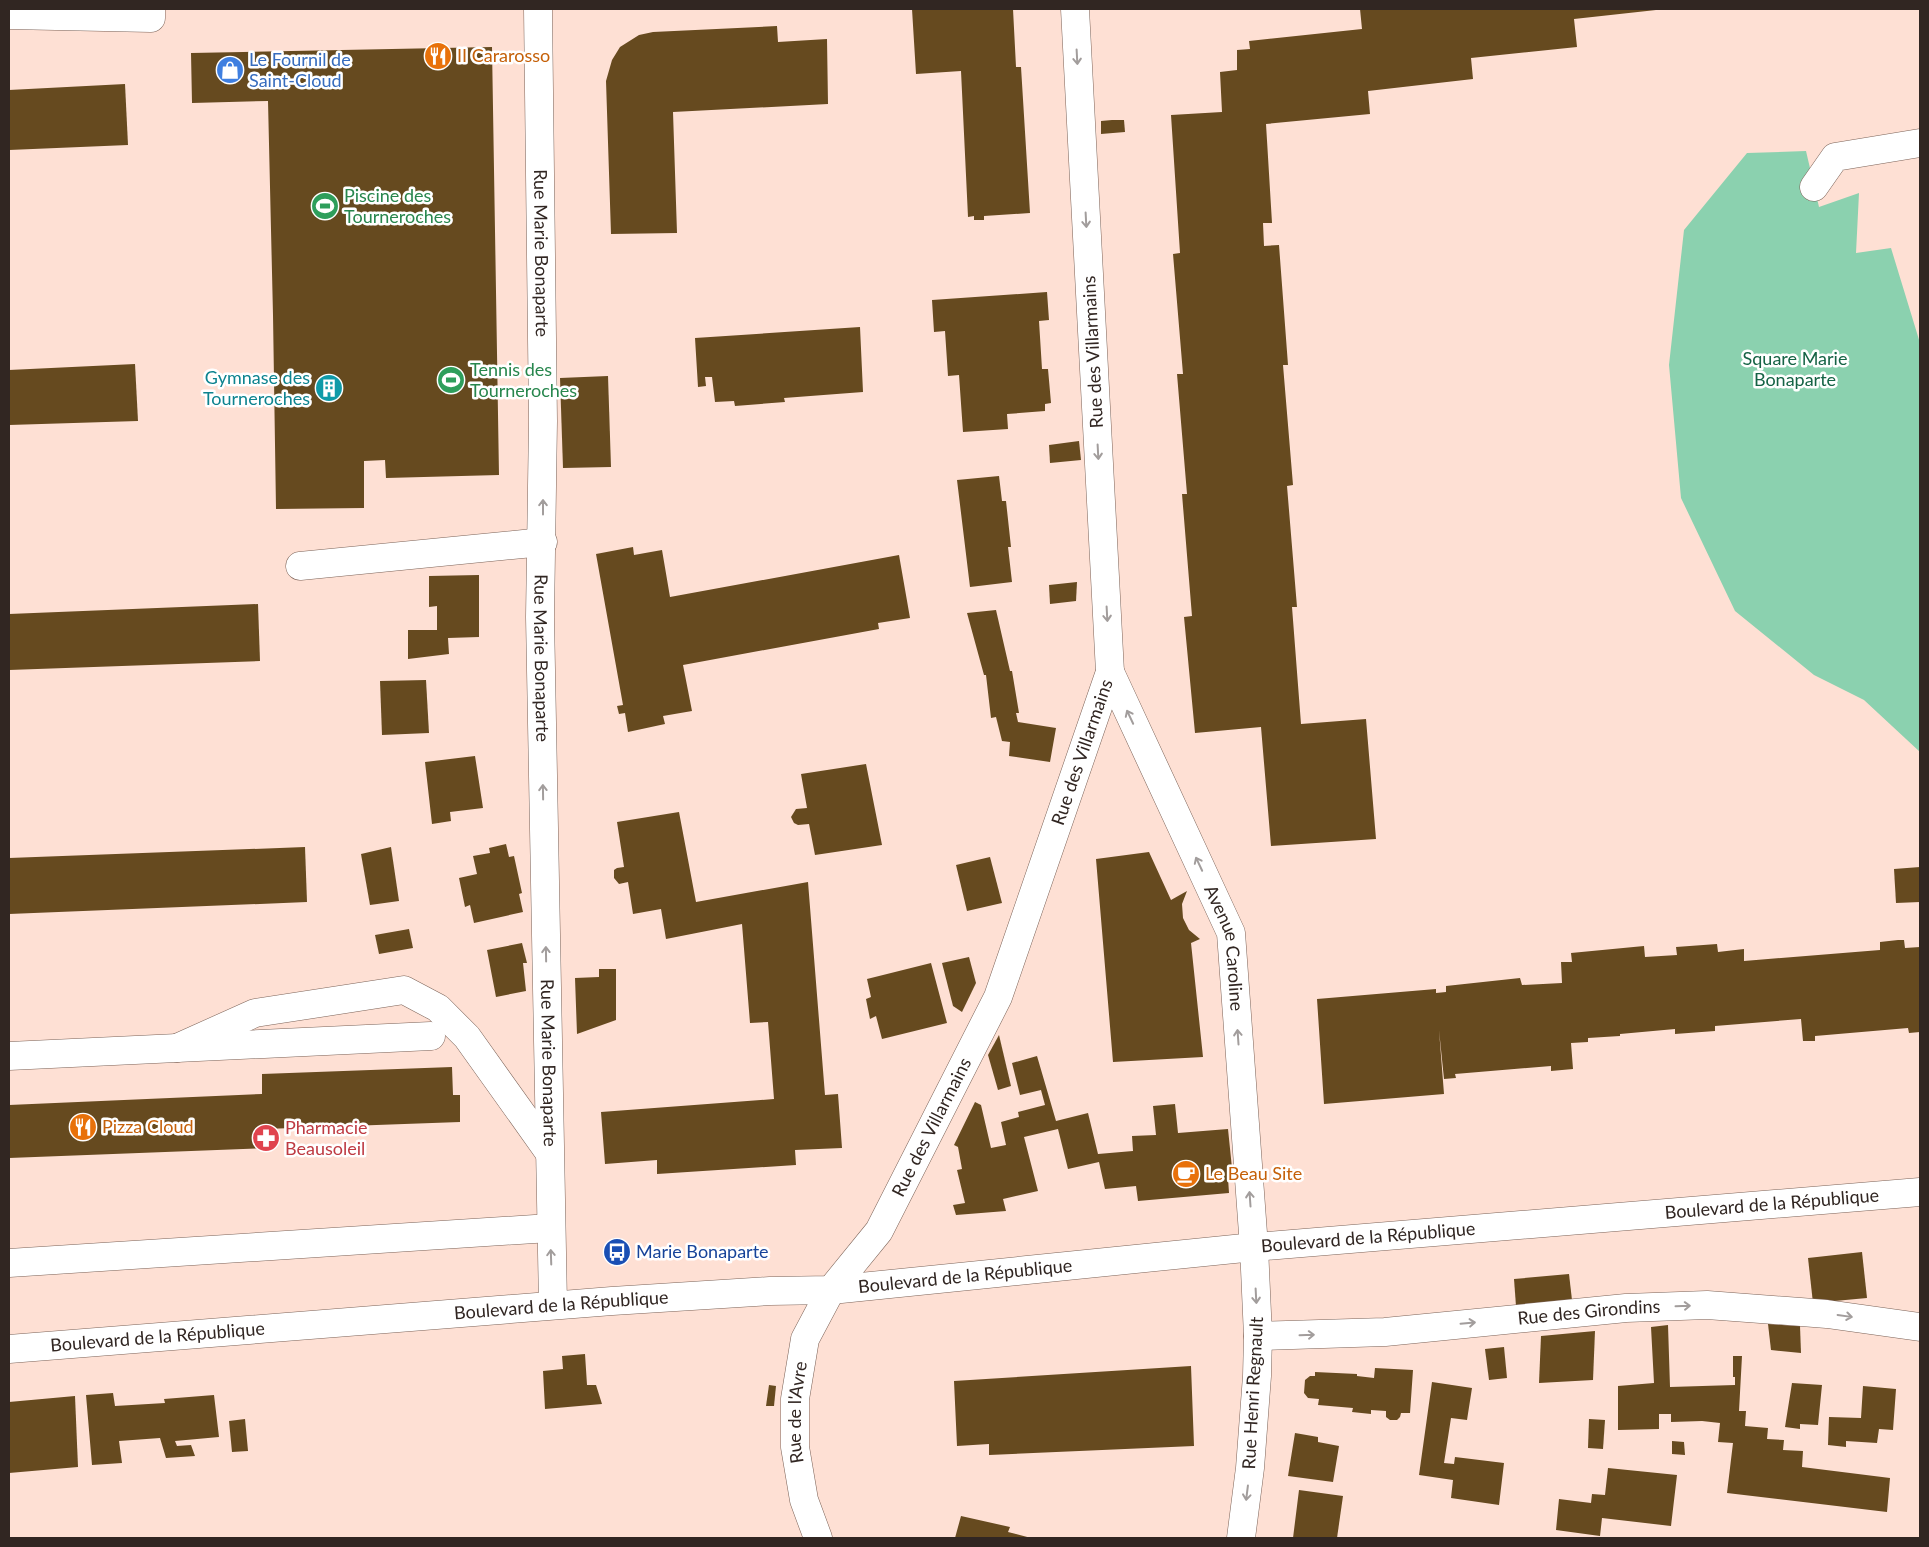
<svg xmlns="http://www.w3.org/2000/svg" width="1929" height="1547" viewBox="0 0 1929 1547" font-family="Lato,sans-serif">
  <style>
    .green { fill: #8bd1af }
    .building { fill: #664a1f }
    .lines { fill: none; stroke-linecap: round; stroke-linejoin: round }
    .minor-casing { stroke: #7c6358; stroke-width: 29 }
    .major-casing { stroke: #7c6358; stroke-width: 29 }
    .minor { stroke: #fff; stroke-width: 28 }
    .major { stroke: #fff; stroke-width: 28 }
    .oneway { stroke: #a29d9c }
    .labels { text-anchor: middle; stroke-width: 5; stroke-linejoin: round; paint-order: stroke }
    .food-label { font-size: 18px; fill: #c56008; stroke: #fff; text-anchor: start }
    .shop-label { font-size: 18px; fill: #366cbe; stroke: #fff; text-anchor: start }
    .leisure-label { font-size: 18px; fill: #27864d; stroke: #fff; text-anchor: start }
    .street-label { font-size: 18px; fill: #312622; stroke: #fff }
    .park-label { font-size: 18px; fill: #156345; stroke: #fff }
    .culture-label { font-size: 18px; fill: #0d838f; stroke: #fff; text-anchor: end }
    .health-label { font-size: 18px; fill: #be3a42; stroke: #fff; text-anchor: start }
    .transit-label { font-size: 18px; fill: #164399; stroke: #fff; text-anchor: start }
  </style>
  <rect width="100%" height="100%" fill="#fee0d4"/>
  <polygon class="green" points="1806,151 1819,207 1859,193 1856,253 1891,248 1920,343 1920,752 1864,700 1814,675 1735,611 1681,498 1669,365 1684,230 1747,153"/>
  <g class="building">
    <polygon points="912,9 1013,9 1016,67 1021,67 1030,213 984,216 984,220 974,220 974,216 968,217 961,71 916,74"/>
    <polygon points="1360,9 1656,10 1574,19 1577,47 1471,58 1473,79 1368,91 1370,114 1266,124 1272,223 1263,223 1264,246 1279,245 1288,365 1283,365 1293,485 1287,486 1297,607 1292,607 1301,724 1366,719 1376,839 1271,846 1261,727 1195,733 1184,617 1192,616 1182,494 1187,494 1177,374 1183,374 1173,254 1180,253 1171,115 1222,112 1220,72 1237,70 1237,50 1250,49 1249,41 1362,29"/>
    <polygon points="777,26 778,42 827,39 828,104 673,112 677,233 611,234 606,81 612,60 620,47 639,35 653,32"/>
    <polygon points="492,47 499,475 386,478 385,460 364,461 364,508 276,509 273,315 268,101 192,103 191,53"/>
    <polygon points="125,84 128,145 9,150 9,90"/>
    <polygon points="1112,120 1124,120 1125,132 1101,134 1101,121"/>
    <polygon points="1047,292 1049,320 1039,321 1042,369 1048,369 1051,403 1045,404 1045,411 1007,414 1008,429 963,432 959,375 948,376 945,331 934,332 932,300"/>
    <polygon points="860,327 863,392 784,398 785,402 735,406 734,401 715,402 712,377 705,377 706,386 698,387 695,338"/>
    <polygon points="135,364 138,421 9,425 9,370"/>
    <polygon points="608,376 611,467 563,468 560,378"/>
    <polygon points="1079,441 1081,460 1050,463 1049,445"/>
    <polygon points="999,476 1002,501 1006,501 1011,547 1008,547 1012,582 970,587 957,480"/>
    <polygon points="633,547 634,555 662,550 670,597 899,555 910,618 878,623 879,629 683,665 692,711 663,716 665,724 628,732 625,713 619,714 617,706 623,705 596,554"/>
    <polygon points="479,575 479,637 448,638 449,654 408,659 408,630 437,630 437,606 429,607 429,576"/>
    <polygon points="1077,582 1076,601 1050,604 1049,585"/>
    <polygon points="258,604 260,661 9,670 9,614"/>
    <polygon points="996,610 1010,671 1012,671 1019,713 1016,713 1018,722 1056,728 1050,762 1009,756 1010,742 1002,741 996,717 991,718 986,675 984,675 967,613"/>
    <polygon points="426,680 429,733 382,735 380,681"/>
    <polygon points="475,756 483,808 450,812 451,821 432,824 425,762"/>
    <polygon points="866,764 882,845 815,855 809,824 798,825 794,823 791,817 796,809 807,808 801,774"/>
    <polygon points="679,812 696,902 808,882 825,1095 838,1094 842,1148 795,1150 796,1165 657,1174 657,1160 605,1164 601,1112 774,1099 768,1022 750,1023 742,924 666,939 661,909 633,914 628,882 619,884 614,878 614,870 617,868 624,867 617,822"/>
    <polygon points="506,844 509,857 514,856 522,893 519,894 523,912 474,923 470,905 465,907 459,878 477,874 473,856 490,853 489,848"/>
    <polygon points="305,847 307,902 9,914 9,858"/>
    <polygon points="391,847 399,901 370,905 361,854"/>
    <polygon points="1149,852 1171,900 1187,891 1182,904 1183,918 1189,930 1200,939 1191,943 1203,1057 1113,1062 1096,859"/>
    <polygon points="990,857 1002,903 967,911 956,865"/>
    <polygon points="1920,867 1920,902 1896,903 1894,869"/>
    <polygon points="409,929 413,948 379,954 375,935"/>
    <polygon points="1898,940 1904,940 1905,948 1920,947 1920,1032 1909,1033 1908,1028 1815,1036 1815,1041 1803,1041 1801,1019 1715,1026 1715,1031 1675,1034 1675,1029 1620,1034 1620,1036 1588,1038 1588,1042 1571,1043 1573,1069 1551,1071 1551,1066 1455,1074 1456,1078 1444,1079 1439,1030 1444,1094 1324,1104 1317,999 1436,989 1436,993 1446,992 1446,986 1520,978 1522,985 1562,983 1561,962 1572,962 1571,953 1644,946 1645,957 1677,955 1676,947 1717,944 1718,952 1744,949 1744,961 1880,950 1880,942"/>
    <polygon points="522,943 527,963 523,963 526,991 496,997 487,950"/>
    <polygon points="969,957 976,983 962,1012 953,1006 942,963"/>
    <polygon points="931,963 947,1023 882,1039 876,1016 870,1019 866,999 871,997 867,979"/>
    <polygon points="599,969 616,969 616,1020 577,1034 575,978 599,977"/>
    <polygon points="999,1035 1011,1086 998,1090 988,1055"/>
    <polygon points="1037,1056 1056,1121 1088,1113 1098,1154 1133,1151 1132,1136 1156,1135 1153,1106 1175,1104 1178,1133 1228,1129 1233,1178 1228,1178 1229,1193 1138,1201 1136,1186 1105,1189 1099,1162 1068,1169 1058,1129 1024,1137 1038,1191 1003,1199 1006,1211 956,1215 953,1205 965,1203 957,1170 962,1169 958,1147 954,1145 975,1102 981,1105 991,1148 1006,1145 1001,1122 1019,1117 1018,1112 1045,1105 1041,1090 1020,1095 1012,1063"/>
    <polygon points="452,1067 453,1095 460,1095 460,1122 265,1129 266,1148 9,1158 9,1105 262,1094 262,1074"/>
    <polygon points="1862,1252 1867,1298 1813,1303 1808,1258"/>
    <polygon points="1569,1274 1572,1300 1516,1306 1514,1279"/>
    <polygon points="1768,1324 1800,1326 1801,1353 1771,1350"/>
    <polygon points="1668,1325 1670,1387 1735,1385 1735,1377 1733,1377 1733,1356 1742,1356 1739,1411 1746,1411 1745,1426 1768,1428 1767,1439 1784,1440 1783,1450 1803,1451 1802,1467 1890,1478 1887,1512 1727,1493 1733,1443 1718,1442 1720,1423 1702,1421 1671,1422 1671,1414 1659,1414 1659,1429 1618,1430 1618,1386 1654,1383 1651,1327"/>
    <polygon points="1595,1331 1593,1380 1539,1383 1541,1336"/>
    <polygon points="1504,1347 1507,1378 1489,1380 1485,1349"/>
    <polygon points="585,1354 587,1385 596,1385 602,1404 545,1409 543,1371 563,1369 562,1356"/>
    <polygon points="1191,1366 1194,1446 989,1455 989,1444 957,1446 954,1381"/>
    <polygon points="1375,1368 1413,1370 1410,1413 1401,1413 1400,1417 1397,1420 1390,1420 1386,1417 1386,1411 1371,1410 1371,1414 1352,1412 1353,1408 1318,1405 1319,1399 1308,1398 1304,1393 1305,1380 1310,1376 1315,1376 1315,1372 1357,1374 1357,1376 1374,1378"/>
    <polygon points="1432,1382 1472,1388 1467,1420 1451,1418 1444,1463 1454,1464 1455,1457 1504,1463 1499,1505 1451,1498 1453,1480 1419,1475"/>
    <polygon points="1792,1383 1822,1385 1818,1425 1800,1424 1800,1429 1785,1427"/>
    <polygon points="769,1385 776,1386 774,1406 766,1406"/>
    <polygon points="1863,1386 1896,1389 1893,1430 1879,1429 1877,1443 1846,1441 1846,1447 1828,1445 1829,1417 1861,1418"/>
    <polygon points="113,1393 115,1406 165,1403 164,1399 214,1395 219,1437 175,1441 177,1446 191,1445 195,1456 166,1458 160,1438 119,1441 122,1463 92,1465 86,1395"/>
    <polygon points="75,1396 78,1467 9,1473 9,1402"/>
    <polygon points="245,1419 248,1451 232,1452 229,1421"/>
    <polygon points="1589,1419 1605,1420 1603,1449 1588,1448"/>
    <polygon points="1295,1433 1318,1437 1318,1442 1339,1446 1333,1482 1288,1476"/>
    <polygon points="1672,1441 1684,1442 1685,1455 1672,1454"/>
    <polygon points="1608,1468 1677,1475 1671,1526 1602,1518 1600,1536 1556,1530 1559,1499 1591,1503 1592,1494 1605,1495"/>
    <polygon points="1299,1490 1343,1496 1337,1538 1293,1538"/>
    <polygon points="961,1516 1010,1527 1008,1532 1031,1538 955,1538"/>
  </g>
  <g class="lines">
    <g class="minor-casing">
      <g id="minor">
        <path id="s1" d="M538,9L543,421L540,617L553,1305"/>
        <polyline points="9,15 151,18 151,9"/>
        <polyline points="1814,187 1835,157 1920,143"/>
        <polyline points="300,566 543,542"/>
        <path id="s2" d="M1110,672L1231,933L1254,1247L1258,1336L1257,1376L1250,1468L1241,1538"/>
        <polyline points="177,1048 255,1013 404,990 438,1008 467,1037 549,1152"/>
        <polyline points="9,1056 431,1036"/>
        <polyline points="9,1263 550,1228"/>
        <path id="s3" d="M1258,1336L1385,1332L1626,1308L1707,1305L1827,1314L1920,1327"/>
        <path id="s4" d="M818,1538L804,1500L795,1447V1399L805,1339L831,1290L879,1231L998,997L1110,672L1075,9"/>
      </g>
    </g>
    <g class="major-casing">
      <g id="major">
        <path id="s5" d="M9,1349L612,1301L770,1291L831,1290L1254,1247L1920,1192"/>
      </g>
    </g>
    <use href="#minor" class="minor"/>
    <use href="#major" class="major"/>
  </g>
  <defs><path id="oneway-shaft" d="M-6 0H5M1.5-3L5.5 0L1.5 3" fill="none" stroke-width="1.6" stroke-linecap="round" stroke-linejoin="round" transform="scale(1.25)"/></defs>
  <g class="oneway">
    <use href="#oneway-shaft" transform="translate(1077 57) rotate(87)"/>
    <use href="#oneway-shaft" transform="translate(1086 220) rotate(87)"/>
    <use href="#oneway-shaft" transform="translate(1098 452) rotate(87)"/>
    <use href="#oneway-shaft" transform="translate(543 507) rotate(-90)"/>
    <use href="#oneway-shaft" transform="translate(1107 614) rotate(87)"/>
    <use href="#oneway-shaft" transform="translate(1130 717) rotate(-115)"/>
    <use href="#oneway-shaft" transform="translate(543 792) rotate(-91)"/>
    <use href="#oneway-shaft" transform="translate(1199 864) rotate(-115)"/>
    <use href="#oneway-shaft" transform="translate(546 954) rotate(-91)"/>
    <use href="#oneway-shaft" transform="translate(1238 1037) rotate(-94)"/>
    <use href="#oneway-shaft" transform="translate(1250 1199) rotate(-94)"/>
    <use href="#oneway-shaft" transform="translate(551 1257) rotate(-92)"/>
    <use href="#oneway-shaft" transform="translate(1256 1296) rotate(87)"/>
    <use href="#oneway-shaft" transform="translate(1683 1306) rotate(-2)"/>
    <use href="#oneway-shaft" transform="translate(1845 1316) rotate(8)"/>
    <use href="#oneway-shaft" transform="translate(1468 1323) rotate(-5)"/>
    <use href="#oneway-shaft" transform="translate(1307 1335) rotate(-2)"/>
    <use href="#oneway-shaft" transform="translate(1247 1493) rotate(97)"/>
  </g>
  <defs>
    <g id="restaurant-disc" transform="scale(1.4375)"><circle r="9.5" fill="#e8710a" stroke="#fff"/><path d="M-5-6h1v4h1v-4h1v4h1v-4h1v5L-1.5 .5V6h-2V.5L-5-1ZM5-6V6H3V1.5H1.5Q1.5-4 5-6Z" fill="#fff"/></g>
    <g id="shop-disc" transform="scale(1.4375)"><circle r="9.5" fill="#3f7fe0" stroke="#fff"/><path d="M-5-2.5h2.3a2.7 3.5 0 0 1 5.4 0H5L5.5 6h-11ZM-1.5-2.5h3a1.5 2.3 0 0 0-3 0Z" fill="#fff"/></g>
    <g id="stadium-disc" transform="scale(1.4375)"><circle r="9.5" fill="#2e9e5b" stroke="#fff"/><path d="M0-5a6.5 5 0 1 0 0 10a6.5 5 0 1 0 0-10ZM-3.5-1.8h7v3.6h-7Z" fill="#fff"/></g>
    <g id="building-disc" transform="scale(1.4375)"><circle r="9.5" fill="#0f9aa8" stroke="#fff"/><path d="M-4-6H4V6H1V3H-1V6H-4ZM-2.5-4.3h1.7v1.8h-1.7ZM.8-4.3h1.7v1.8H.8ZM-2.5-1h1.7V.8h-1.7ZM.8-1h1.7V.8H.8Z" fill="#fff"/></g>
    <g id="pharmacy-disc" transform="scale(1.4375)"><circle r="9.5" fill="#e0444e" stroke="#fff"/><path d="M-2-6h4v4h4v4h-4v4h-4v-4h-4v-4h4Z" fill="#fff"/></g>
    <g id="cafe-disc" transform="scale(1.4375)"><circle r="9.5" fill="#e8710a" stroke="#fff"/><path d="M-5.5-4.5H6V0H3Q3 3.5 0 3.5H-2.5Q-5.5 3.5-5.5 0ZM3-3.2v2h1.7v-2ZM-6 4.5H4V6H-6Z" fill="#fff"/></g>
    <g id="bus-disc" transform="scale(1.4375)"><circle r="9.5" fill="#1a4fb4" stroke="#fff"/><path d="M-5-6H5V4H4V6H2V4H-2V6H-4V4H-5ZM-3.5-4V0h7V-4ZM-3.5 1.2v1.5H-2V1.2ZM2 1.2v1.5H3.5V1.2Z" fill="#fff"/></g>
  </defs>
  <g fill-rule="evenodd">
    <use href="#restaurant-disc" x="438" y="56"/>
    <use href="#shop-disc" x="230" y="70"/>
    <use href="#stadium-disc" x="325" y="206"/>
    <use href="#stadium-disc" x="451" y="380"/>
    <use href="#building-disc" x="329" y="388"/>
    <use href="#restaurant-disc" x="83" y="1127"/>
    <use href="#pharmacy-disc" x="266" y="1138"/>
    <use href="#cafe-disc" x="1186" y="1174"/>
    <use href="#bus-disc" x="617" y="1252"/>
  </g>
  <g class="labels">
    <g class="food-label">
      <text x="457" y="62">II Cararosso</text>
      <text x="102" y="1133">Pizza Cloud</text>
      <text x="1205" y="1180">Le Beau Site</text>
    </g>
    <g class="shop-label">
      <text x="249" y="66">Le Fournil de<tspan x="249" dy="21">Saint-Cloud</tspan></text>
    </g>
    <g class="leisure-label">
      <text x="344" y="202">Piscine des<tspan x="344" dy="21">Tourneroches</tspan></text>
      <text x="470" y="376">Tennis des<tspan x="470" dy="21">Tourneroches</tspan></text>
    </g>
    <g class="street-label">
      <text dy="6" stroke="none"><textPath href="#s1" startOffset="244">Rue Marie Bonaparte</textPath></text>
      <text transform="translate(1093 352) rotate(-93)" y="6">Rue des Villarmains</text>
      <text dy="6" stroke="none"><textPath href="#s1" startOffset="649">Rue Marie Bonaparte</textPath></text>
      <text dy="6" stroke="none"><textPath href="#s4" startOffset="856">Rue des Villarmains</textPath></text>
      <text dy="6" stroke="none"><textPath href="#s2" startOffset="301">Avenue Caroline</textPath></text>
      <text dy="6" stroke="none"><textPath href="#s1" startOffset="1054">Rue Marie Bonaparte</textPath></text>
      <text dy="6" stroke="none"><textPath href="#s4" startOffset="451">Rue des Villarmains</textPath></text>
      <text dy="6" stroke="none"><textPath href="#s5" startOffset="1769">Boulevard de la République</textPath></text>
      <text dy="6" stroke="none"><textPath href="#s5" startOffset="1364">Boulevard de la République</textPath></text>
      <text dy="6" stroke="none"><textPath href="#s5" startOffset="959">Boulevard de la République</textPath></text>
      <text dy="6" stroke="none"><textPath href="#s5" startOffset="554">Boulevard de la République</textPath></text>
      <text dy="6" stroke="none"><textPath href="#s3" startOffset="332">Rue des Girondins</textPath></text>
      <text dy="6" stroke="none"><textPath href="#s5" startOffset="149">Boulevard de la République</textPath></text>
      <text transform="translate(1253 1393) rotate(-87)" y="6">Rue Henri Regnault</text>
      <text dy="6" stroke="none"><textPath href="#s4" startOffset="129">Rue de l'Avre</textPath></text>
    </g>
    <g class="park-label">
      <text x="1795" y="365">Square Marie<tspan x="1795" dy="21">Bonaparte</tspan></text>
    </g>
    <g class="culture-label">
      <text x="310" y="384">Gymnase des<tspan x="310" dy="21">Tourneroches</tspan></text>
    </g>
    <g class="health-label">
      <text x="285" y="1134">Pharmacie<tspan x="285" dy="21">Beausoleil</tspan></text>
    </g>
    <g class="transit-label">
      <text x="636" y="1258">Marie Bonaparte</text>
    </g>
  </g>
  <rect width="1929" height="1547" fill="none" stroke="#312622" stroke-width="20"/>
</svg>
